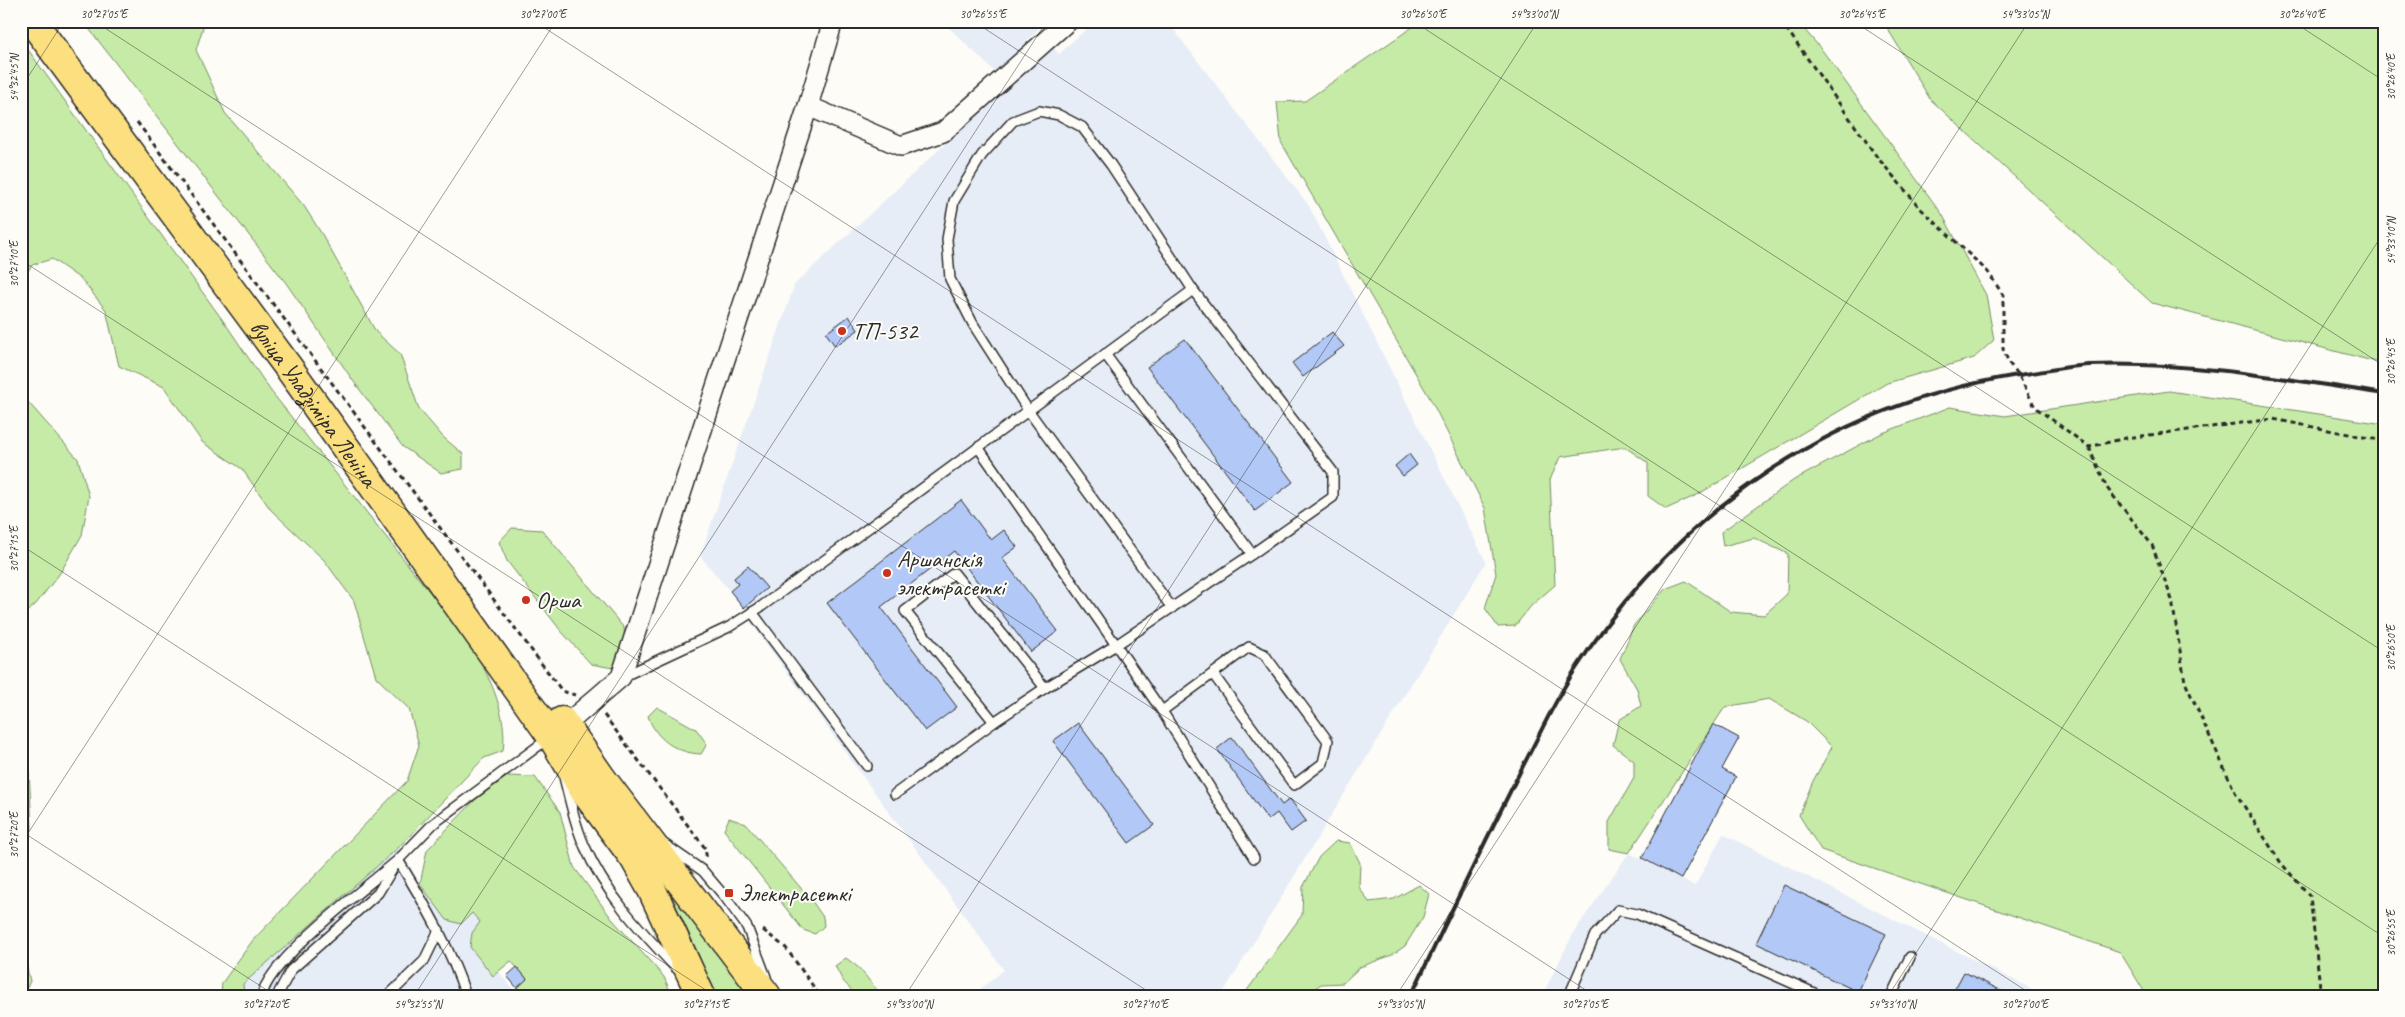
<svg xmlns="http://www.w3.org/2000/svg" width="2405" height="1017" viewBox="0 0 2405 1017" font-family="Caveat,sans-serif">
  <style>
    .built { fill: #e6edf7 }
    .green { fill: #c6eba6; stroke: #788b68 }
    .building { fill: #b2c9f7; stroke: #2b2b2b }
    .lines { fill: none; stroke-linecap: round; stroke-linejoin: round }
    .lane-casing { stroke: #2b2b2b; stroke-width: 12 }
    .street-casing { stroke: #2b2b2b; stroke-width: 22 }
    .primary-casing { stroke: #2b2b2b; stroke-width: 31 }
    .highway-casing { stroke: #2b2b2b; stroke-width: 31 }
    .path { stroke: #2b2b2b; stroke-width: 3; stroke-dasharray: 5 4; stroke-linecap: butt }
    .lane { stroke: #fdfcf7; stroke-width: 9 }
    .street { stroke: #fdfcf7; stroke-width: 19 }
    .primary { stroke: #fce080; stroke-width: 28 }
    .highway { stroke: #fce080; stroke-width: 28 }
    .rail { stroke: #2b2b2b; stroke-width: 4 }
    .ticks { fill: none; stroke: #2b2b2b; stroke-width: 1; stroke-opacity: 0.45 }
    .poi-dot { fill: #c8321e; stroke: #fdfcf7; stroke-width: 2 }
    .labels { text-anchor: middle; stroke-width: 4; stroke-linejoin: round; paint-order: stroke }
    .poi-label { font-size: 24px; fill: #2b2b2b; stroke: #fdfcf7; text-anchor: start }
    .street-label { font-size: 24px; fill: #2b2b2b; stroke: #fdfcf7 }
    .neatline { fill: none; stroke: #2b2b2b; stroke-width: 2 }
    .ticks-label { font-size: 12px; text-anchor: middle; fill: #2b2b2b }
  </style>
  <rect width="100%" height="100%" fill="#fdfcf7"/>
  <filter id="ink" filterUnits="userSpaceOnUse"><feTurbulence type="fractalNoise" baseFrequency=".02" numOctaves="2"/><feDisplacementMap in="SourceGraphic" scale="10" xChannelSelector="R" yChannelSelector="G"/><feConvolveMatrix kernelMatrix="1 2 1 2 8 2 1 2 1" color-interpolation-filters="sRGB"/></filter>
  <g filter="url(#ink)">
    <g class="built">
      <polygon points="942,21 1046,21 996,73"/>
      <polygon points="1095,21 1167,21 1309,206 1486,562 1221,996 971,996 1004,970 746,616 744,608 700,556 795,284 1051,45 1059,54"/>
      <polygon points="1723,834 2046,996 1542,996 1574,932 1629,853 1695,886"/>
      <polygon points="399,847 420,884 472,913 480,922 472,933 493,976 498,971 519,996 244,996 243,984"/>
    </g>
    <g class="green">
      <polygon points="83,21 205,21 196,50 225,113 304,206 323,236 376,332 400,354 419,409 443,437 463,454 463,469 441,473 403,447 354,382 286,283"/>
      <polygon points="1417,21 1797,21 1822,50 1942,214 1986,295 1994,340 1974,358 1887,383 1697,495 1666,509 1648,496 1648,463 1625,447 1560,457 1550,480 1555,585 1531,606 1515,626 1498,627 1485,608 1496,574 1485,508 1431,400 1281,142 1277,102 1305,101 1417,24"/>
      <polygon points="1883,21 2384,21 2384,364 2152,303 1930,99"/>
      <path d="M21,40L229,329L270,390L473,647C490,679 508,714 503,751L484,758L399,847L243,984L244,996H221L222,983L253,940L407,781L419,745L409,709L376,677L354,601L324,560L271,510L242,469L202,442L164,387L119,366L106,310L82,280L52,259L32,265L21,281Z"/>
      <polygon points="2169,391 2384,424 2384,996 2147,996 2120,952 1821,850 1799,815 1813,781 1832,747 1806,721 1769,699 1725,707 1629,853 1609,849 1609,822 1634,778 1634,761 1613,745 1619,720 1641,706 1637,689 1620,659 1634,625 1665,589 1686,581 1731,612 1764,615 1787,594 1788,554 1754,538 1723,546 1721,532 1794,480 1880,434 1950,407 2005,416"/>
      <polygon points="21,394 78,459 89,496 82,535 60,573 36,604 21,617"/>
      <polygon points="512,528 542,530 624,628 626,654 613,668 591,664 561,631 507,561 499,542"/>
      <path d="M657,707L696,729L707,744L701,754C677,753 656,740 648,716Z"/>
      <polygon points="21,759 29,770 32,828 21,869"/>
      <polygon points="508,776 535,777 560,812 574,867 612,919 664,977 672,996 519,996 515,990 527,979 511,961 493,976 470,947 472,933 480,922 472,913 461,924 447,920 420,884 427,850 476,799"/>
      <polygon points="729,818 746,824 812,901 823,917 824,926 815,934 803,930 724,830"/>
      <polygon points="1336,841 1350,843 1360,863 1359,887 1369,902 1394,899 1419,885 1429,894 1423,917 1405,946 1392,955 1360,967 1343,983 1321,984 1304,996 1243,996 1302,915 1303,887 1319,857"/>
      <polygon points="664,880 751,996 713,996 697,951"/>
      <polygon points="21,943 30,981 23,996 21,996"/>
      <polygon points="846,958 859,968 882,996 857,996 843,981 835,966"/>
    </g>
    <g class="building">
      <polygon points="849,316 858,330 835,346 826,333"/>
      <polygon points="1332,332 1344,346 1303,377 1292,363"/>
      <polygon points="1185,339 1293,482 1255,511 1147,367"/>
      <polygon points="1409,454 1417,465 1403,476 1395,466"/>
      <polygon points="961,500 991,540 1004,530 1017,547 1002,558 1058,631 1031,652 954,551 881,607 957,707 925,731 827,603"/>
      <polygon points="748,566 767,588 744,608 730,591 738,584 734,578"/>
      <polygon points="1078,723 1154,825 1129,843 1053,741"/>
      <polygon points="1713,724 1739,738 1722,769 1736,777 1681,879 1642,858"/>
      <polygon points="1232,737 1282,805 1290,799 1306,821 1291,832 1277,813 1268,820 1217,749"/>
      <polygon points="1784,885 1886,934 1858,992 1756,943"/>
      <polygon points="517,967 527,979 517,988 507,976"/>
      <polygon points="1964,972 2012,996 1951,996"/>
    </g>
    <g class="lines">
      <g class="lane-casing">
        <g id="lane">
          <polyline points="1105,354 1252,554"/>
          <polyline points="978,447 1162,711 1254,858"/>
          <polyline points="1172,608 1028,410 973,324 950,279 947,239 954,201 982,155 1013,121 1039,111 1059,115 1082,127 1111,165 1193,290"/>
          <polyline points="752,612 867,766"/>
          <polyline points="622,677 729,627 762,606 1193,290 1333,472 1333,497 1252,554 1116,645 1045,688 994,722 895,794"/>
          <polyline points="1162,711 1249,647 1264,654 1328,741 1323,763 1294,785 1213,674"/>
          <polyline points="994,722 905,611 954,573 1045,688"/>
          <path d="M564,777C570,800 575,826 585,847C606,895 642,932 677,969"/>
          <polyline points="664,844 703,871 725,897 747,927 766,977"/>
          <path d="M262,996C267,961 369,885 398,860C425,904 450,947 466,996"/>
          <polyline points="279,996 279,992 291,970 378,893 398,860 433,824 549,738"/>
          <polyline points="388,996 424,961 439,930"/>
          <polyline points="1569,996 1595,935 1618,910 1637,914 1821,996"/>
          <polyline points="1891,996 1910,957"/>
        </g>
      </g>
      <g class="street-casing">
        <g id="street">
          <polyline points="808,106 901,146 943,132 1068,21"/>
          <polyline points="556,733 621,677 808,106 833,21"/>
        </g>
      </g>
      <g class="primary-casing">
        <g id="primary">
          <path id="s1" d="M32,21L291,371L552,737L585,792"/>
          <polyline points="562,721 603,780"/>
        </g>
      </g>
      <g class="highway-casing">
        <g id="highway">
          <polyline points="603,780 767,996"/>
          <polyline points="585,792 634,858 652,890 701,996"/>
        </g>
      </g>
      <g class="path">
        <polyline points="1781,21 1877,157 1921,209 1988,272 2003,295 2003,349 2009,363 2018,374 2035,407 2089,447 2126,438 2273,419 2384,441"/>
        <polyline points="137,122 562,691 575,695"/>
        <polyline points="2089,447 2107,488 2152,545 2172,600 2185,682 2235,792 2281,863 2310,896 2321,996"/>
        <polyline points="604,715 705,848 707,860"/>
        <polyline points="763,930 786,948 820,996"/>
      </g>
      <use href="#lane" class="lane"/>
      <use href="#street" class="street"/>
      <use href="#primary" class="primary"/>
      <use href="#highway" class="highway"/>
      <path class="rail" d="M1411,996C1448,918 1485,841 1524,764C1540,734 1554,702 1573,673C1679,508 1836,400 2032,373C2051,370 2070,366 2089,365C2188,361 2287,379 2384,394"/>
    </g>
  </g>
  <path class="ticks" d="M94,21L1595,996M534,21L2034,996M973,21L2384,937M1413,21L2384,652M1853,21L2384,366M2292,21L2384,81M21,88L64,21M21,260L1155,996M21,545L715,996M21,831L276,996M21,844L556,21M414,996L1047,21M905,996L1538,21M1396,996L2029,21M1888,996L2384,232M2379,996L2384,988"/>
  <g class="poi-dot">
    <circle cx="842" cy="331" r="5"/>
    <circle cx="887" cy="573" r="5"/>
    <circle cx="526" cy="600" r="5"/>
    <rect x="724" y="888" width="10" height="10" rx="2.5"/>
  </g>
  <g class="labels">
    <g class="poi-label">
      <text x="852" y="339">ТП-532</text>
      <text x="897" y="567">Аршанскія<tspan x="897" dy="28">электрасеткі</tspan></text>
      <text x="536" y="608">Орша</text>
      <text x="739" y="901">Электрасеткі</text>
    </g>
    <g class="street-label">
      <text dy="8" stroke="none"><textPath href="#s1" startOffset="475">вуліца Уладзіміра Леніна</textPath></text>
    </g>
  </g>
  <rect width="2405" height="1017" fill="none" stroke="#fdfcf7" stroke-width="55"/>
  <rect x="28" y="28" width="2350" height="962" class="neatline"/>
  <g class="ticks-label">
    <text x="104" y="18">30°27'05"E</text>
    <text x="543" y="18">30°27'00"E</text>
    <text x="983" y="18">30°26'55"E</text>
    <text x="1423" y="18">30°26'50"E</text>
    <text x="1534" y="18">54°33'00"N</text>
    <text x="1862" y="18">30°26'45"E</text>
    <text x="2025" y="18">54°33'05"N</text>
    <text x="2302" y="18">30°26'40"E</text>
    <text transform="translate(2391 77) rotate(-90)" y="4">30°26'40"E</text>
    <text transform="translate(14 78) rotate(-90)" y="4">54°32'45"N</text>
    <text transform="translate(2391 241) rotate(-90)" y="4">54°33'10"N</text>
    <text transform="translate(14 264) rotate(-90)" y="4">30°27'10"E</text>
    <text transform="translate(2391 362) rotate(-90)" y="4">30°26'45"E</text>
    <text transform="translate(14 549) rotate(-90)" y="4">30°27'15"E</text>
    <text transform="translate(2391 648) rotate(-90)" y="4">30°26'50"E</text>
    <text transform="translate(14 835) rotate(-90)" y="4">30°27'20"E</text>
    <text transform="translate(2391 933) rotate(-90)" y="4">30°26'55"E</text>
    <text x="266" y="1008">30°27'20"E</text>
    <text x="418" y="1008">54°32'55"N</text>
    <text x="706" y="1008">30°27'15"E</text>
    <text x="909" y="1008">54°33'00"N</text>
    <text x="1145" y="1008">30°27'10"E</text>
    <text x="1400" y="1008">54°33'05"N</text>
    <text x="1585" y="1008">30°27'05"E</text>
    <text x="1892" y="1008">54°33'10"N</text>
    <text x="2025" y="1008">30°27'00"E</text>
  </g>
</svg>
